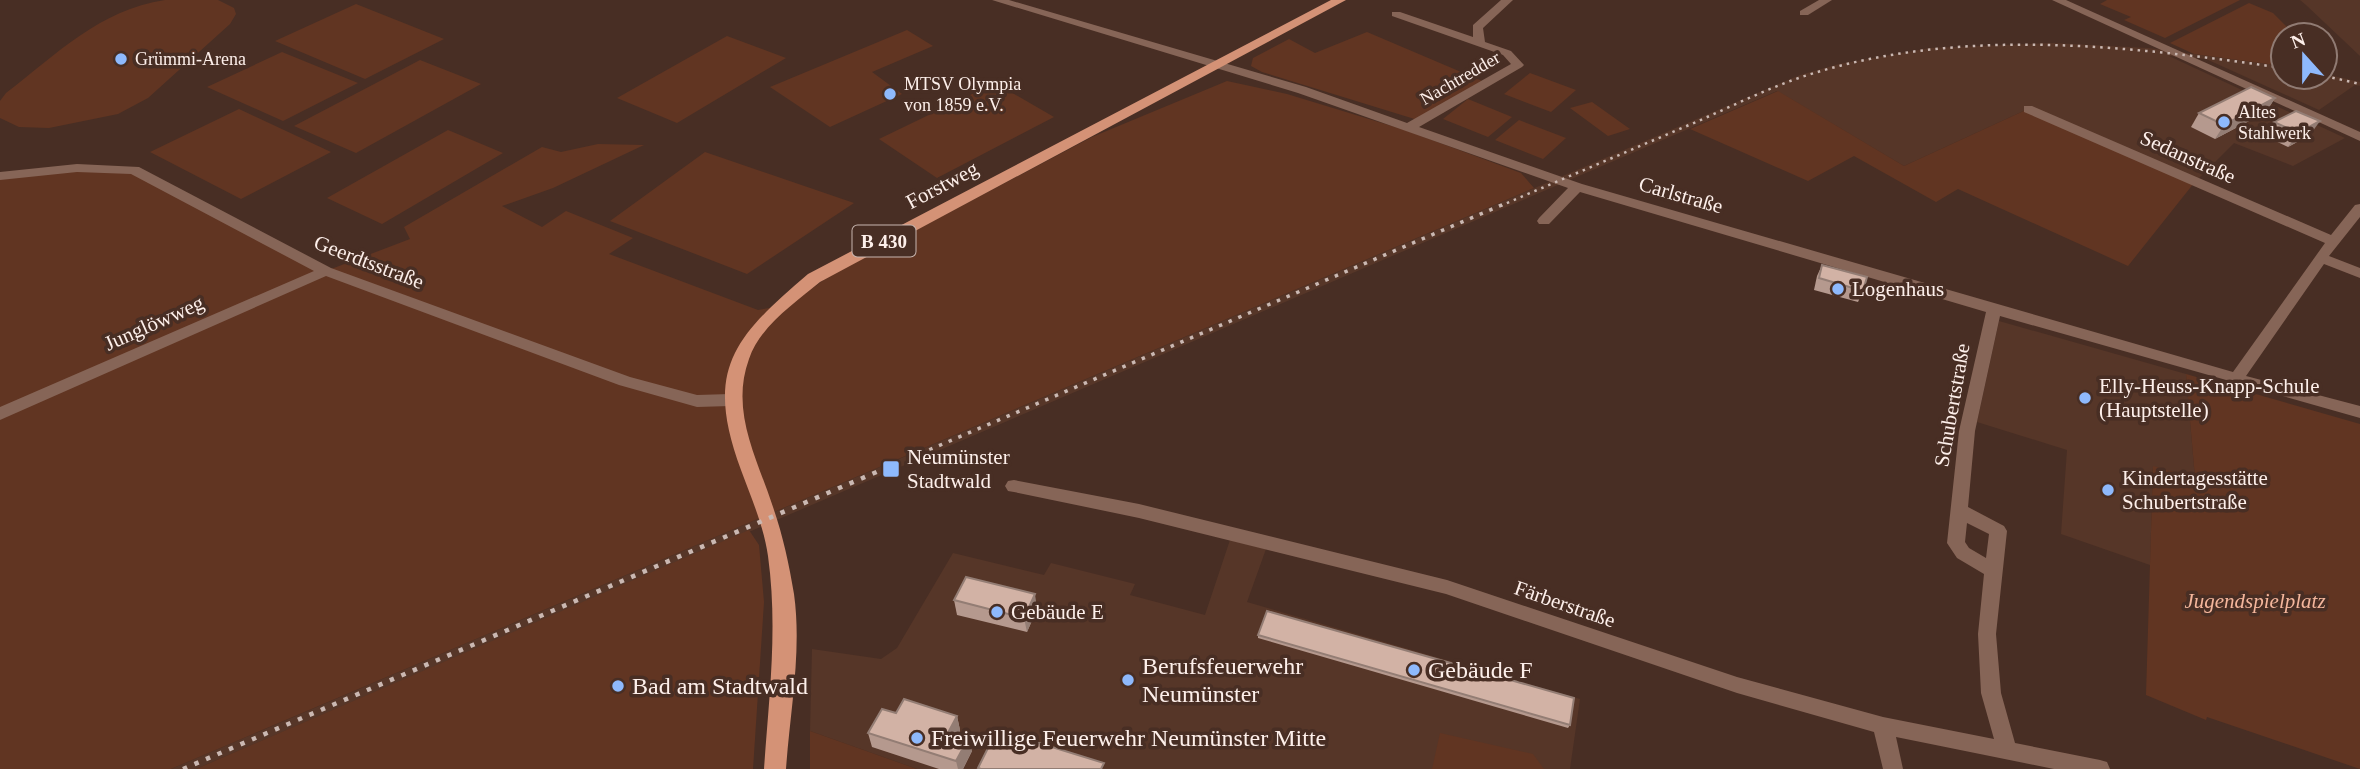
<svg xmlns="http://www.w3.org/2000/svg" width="2360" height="769" viewBox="0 0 2360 769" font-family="'Times New Roman',serif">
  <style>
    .built { fill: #563628 }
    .green { fill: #613522 }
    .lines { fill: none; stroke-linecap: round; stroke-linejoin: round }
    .minor { fill: #866557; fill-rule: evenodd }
    .major { fill: #d49276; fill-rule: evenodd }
    .rail-far2 { stroke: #cab8b2; stroke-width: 2.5; stroke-dasharray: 2.5 5; stroke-linecap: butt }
    .rail-far1 { stroke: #cab8b2; stroke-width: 3.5; stroke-dasharray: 3.5 7; stroke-linecap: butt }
    .rail { stroke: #cab8b2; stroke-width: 4.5; stroke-dasharray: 4.5 8; stroke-linecap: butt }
    .wall { fill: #b5998e }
    .shaded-wall { fill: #937d74 }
    .building { fill: #d2b2a5; stroke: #937d74; stroke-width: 2 }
    .poi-dot { fill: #8eb9fc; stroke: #482e24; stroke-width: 2.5 }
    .labels { text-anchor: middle; stroke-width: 7; stroke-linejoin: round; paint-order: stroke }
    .far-poi-label { font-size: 18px; fill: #fdefea; stroke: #482e24; text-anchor: start }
    .far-street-label { font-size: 18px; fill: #fdefea; stroke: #482e24 }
    .shield { fill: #482e24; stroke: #c7b5af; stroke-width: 2 }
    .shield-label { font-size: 19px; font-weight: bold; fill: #fdefea }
    .street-label { font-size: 21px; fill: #fdefea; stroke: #482e24 }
    .poi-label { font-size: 21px; fill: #fdefea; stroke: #482e24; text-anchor: start }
    .park-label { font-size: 21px; font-style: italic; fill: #f4b69c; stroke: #482e24 }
    .near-poi-label { font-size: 24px; fill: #fdefea; stroke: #482e24; text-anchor: start }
  </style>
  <rect width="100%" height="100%" fill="#482e24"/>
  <g class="built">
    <polygon points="2300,0 2360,0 2360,56 2306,5"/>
    <polygon points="2053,43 2148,48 2248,61 2283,66 2283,77 2325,77 2325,74 2360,82 2360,86 2355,85 2319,110 2206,59 2169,56 2345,138 2293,166 2234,143 2194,183 2028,109 1904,166 1777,91 196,769 171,769 1800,75 1839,64 1930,48"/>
    <polygon points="1999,321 2186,374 2195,478 2153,467 2150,565 2061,534 2067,450 1977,422"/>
    <polygon points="1230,540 1266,549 1247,602 1580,699 1570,769 917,769 810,731 812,649 881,659 897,648 953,553 1044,575 1051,563 1135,584 1130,595 1205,615"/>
  </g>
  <g class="green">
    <path d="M165,0H218L234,8L236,14L230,24L148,98L118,114L49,128L19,127L0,118V101L6,93C57,54 99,10 165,0Z"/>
    <polygon points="2107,0 2240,0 2165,38 2124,20 2131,17 2100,4"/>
    <polygon points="2249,3 2273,13 2295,35 2283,35 2283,66 2194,54 2170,43"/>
    <polygon points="356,4 444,39 365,79 275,41"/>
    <polygon points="907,30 933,46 872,72 902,94 830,127 770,87"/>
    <polygon points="1367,32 1487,83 1421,121 1262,72 1251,66 1253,58 1289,39 1315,53"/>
    <polygon points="727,36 786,58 677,123 617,98"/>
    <polygon points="282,52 358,83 283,121 207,87"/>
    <polygon points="420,60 481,84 356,153 294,126"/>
    <polygon points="1530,73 1576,90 1551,112 1504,94"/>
    <polygon points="1227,81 1287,94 1405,130 1521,173 1534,188 171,769 0,769 0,176 49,170 134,170 326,271 410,239 404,227 542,147 561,152 598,144 644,145 553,188 502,206 542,227 566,211 633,238 609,254 758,310 791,304 829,276 1092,137"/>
    <polygon points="995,83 1054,117 937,178 879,139"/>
    <polygon points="1778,91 1904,166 2028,109 2194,183 2128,266 1958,189 1936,202 1854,156 1808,181 1690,129"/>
    <polygon points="1468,99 1512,117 1488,137 1443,119"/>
    <polygon points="1592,102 1630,129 1608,136 1570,108"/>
    <polygon points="239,109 331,152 241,199 150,152"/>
    <polygon points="1519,120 1566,138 1543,159 1495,140"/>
    <polygon points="448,130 503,153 382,224 327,198"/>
    <polygon points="705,152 854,203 747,274 610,221"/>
    <polygon points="2186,374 2360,424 2360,769 2207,717 2206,720 2146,695 2153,466 2195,478"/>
    <polygon points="749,530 759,545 764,602 753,769 196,769"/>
    <polygon points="810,731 917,769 810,769"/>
    <polygon points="1440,733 1533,754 1544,769 1432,769"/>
  </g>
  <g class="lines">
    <g class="minor">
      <path d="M992,0H1009L1306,87L1407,123L1511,64L1503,55L1392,16V12H1400L1473,37V25L1501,0H1513L1483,28L1485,42L1511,51L1524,65L1522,67L1419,127L1582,184L2233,372L2325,243L2024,112V106H2032L2331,235L2355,205L2360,204V217L2329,256L2360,268V278L2324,264L2246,376L2360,406V418L2000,316L1975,431L1968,507L2004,526L2007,531L1996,634L2001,693L2015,743L2100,760L2107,762L2110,769H2054L1896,737L1903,769H1883L1874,732L1737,693L1446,594L1139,518L1014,492L1008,491L1005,486L1008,481L1014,480L1139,504L1447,580L1737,677L1883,717L1994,739L1981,693L1978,634L1984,574L1957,558L1947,543L1959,431L1986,312L1580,192L1549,224H1539L1537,221L1539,218L1568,188L1298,93ZM1967,523L1989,534L1986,558L1969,548L1965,542Z"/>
      <polygon points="1819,0 1832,0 1808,15 1800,15 1800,11"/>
      <polygon points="2052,0 2066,0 2360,132 2360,141"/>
      <polygon points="77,164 139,167 331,268 630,377 697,395 730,394 738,400 730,406 697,407 619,385 326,276 0,420 0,407 314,271 131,174 77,172 0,180 0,172"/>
    </g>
    <path class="major" d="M1331,0H1346L820,282C795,303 760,326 749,359C730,411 757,458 773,507C783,536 789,564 794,594C802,651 790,712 786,769H764C769,697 778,628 768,556C764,527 751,497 741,470C704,370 733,338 808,274Z"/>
    <g class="rail-far2">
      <polyline points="2325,76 2360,84"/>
      <path d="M1500,206C1565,178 1631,150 1696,122C1728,108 1760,92 1793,80C1949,25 2124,45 2283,68"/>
    </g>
    <polyline class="rail-far1" points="910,458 1504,204"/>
    <polyline class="rail" points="183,769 914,456"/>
  </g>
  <g class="wall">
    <polygon points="2275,98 2266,112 2215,139 2191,127 2199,113"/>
    <polygon points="2274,122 2310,135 2288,147 2265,136"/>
    <polygon points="1822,265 1863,291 1858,302 1814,290 1817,276"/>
    <polygon points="954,600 1037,609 1027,632 957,615"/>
    <polygon points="1258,635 1570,725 1568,728 1258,638"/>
    <polygon points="896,713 957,716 960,730 959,734 972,751 963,769 939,769 872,747 868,733"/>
  </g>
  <g class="shaded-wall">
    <polygon points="2275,98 2266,112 2215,139 2224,125"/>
    <polygon points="2320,121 2310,135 2288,147 2298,133"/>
    <polygon points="1035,594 1037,609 1027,632 1024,618"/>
    <polygon points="957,716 960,730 953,745 949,731"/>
    <polygon points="969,737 972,751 963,769 958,769 956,761"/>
  </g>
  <g class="building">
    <polygon points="2251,87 2275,98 2224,125 2199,113"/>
    <polygon points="2296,111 2320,121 2298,133 2274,122"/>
    <polygon points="1822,265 1867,277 1863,291 1819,278"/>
    <polygon points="966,577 1035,594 1024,618 954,600"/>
    <polygon points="1267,611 1574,698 1570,725 1258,635"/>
    <polygon points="904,699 957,716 949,731 969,737 956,761 868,733 882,709 896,713"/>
    <polygon points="997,730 1104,763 1101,769 981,769 978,768"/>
  </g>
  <g class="poi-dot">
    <circle cx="121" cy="59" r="7"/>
    <circle cx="890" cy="94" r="7"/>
    <circle cx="2224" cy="122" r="7"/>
    <circle cx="1838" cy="289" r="7"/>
    <circle cx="2085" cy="398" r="7"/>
    <rect x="882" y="460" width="18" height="18" rx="3.5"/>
    <circle cx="2108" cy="490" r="7"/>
    <circle cx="997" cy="612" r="7"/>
    <circle cx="1414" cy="670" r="7"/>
    <circle cx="1128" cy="680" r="7"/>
    <circle cx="618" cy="686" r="7"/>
    <circle cx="917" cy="738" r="7"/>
  </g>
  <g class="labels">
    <g class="far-poi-label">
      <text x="135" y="65">Grümmi-Arena</text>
      <text x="904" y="90">MTSV Olympia<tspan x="904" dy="21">von 1859 e.V.</tspan></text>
      <text x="2238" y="118">Altes<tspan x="2238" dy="21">Stahlwerk</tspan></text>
    </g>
    <g class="far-street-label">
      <text transform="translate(1460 78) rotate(-30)" y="6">Nachtredder</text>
    </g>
    <rect class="shield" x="852.5" y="225.5" width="63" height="31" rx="5"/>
    <g class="shield-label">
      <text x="884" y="248">B 430</text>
    </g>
    <g class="street-label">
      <text transform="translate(2188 157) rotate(24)" y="7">Sedanstraße</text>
      <text transform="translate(942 185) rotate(-28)" y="7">Forstweg</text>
      <text transform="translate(1681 195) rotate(16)" y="7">Carlstraße</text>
      <text transform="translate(369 262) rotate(21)" y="7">Geerdtsstraße</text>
      <text transform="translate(154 323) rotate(-24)" y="7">Junglöwweg</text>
      <text transform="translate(1952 405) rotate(-80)" y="7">Schubertstraße</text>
      <text transform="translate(1565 604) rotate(19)" y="7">Färberstraße</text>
    </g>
    <g class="poi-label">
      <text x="1852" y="296">Logenhaus</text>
      <text x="2099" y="393">Elly-Heuss-Knapp-Schule<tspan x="2099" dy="24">(Hauptstelle)</tspan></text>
      <text x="907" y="464">Neumünster<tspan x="907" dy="24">Stadtwald</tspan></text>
      <text x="2122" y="485">Kindertagesstätte<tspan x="2122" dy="24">Schubertstraße</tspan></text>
      <text x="1011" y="619">Gebäude E</text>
    </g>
    <g class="park-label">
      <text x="2255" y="608">Jugendspielplatz</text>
    </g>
    <g class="near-poi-label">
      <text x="1142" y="674">Berufsfeuerwehr<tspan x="1142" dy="28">Neumünster</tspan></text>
      <text x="1428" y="678">Gebäude F</text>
      <text x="632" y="694">Bad am Stadtwald</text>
      <text x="931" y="746">Freiwillige Feuerwehr Neumünster Mitte</text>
    </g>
  </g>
  <g transform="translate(2304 56) rotate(339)"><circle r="33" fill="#482e24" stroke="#907b73" stroke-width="2"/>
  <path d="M0-5L12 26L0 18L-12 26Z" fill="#8eb9fc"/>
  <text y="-10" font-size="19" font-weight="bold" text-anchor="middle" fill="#fdefea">N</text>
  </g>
</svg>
